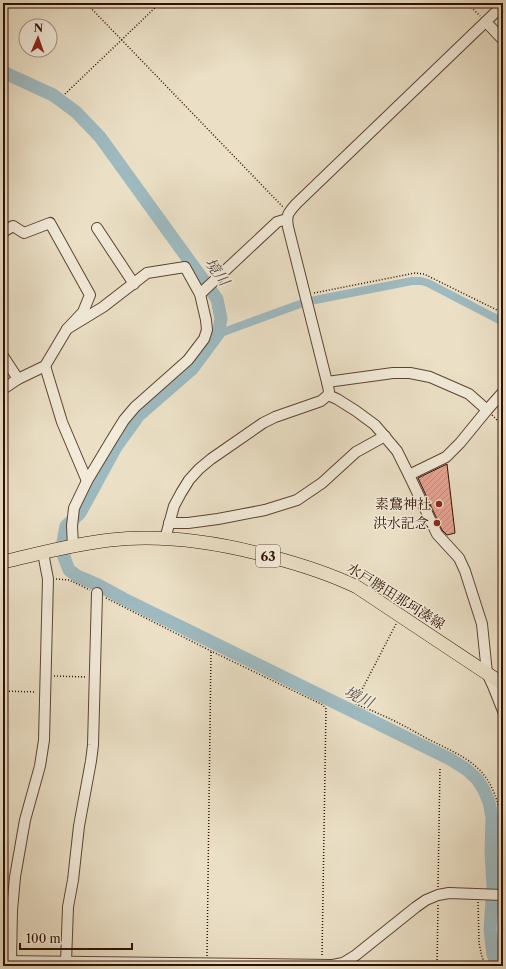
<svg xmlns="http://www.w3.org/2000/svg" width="506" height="969" viewBox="0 0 506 969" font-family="'Libre Caslon Text','Noto Serif JP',serif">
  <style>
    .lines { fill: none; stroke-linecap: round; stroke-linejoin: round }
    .canal { stroke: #9ebac0; stroke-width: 8 }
    .river { stroke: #9ebac0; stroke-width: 13 }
    .building { fill: url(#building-hatch); stroke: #2f0f01 }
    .minor-casing { stroke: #5e4332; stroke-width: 12 }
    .major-casing { stroke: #2f0f01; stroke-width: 14 }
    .path { stroke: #2f0f01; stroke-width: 1.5; stroke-dasharray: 1 2; stroke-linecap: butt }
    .minor { stroke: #f2ebda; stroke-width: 10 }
    .major { stroke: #ebe0c6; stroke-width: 13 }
    .poi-dot { fill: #8f2418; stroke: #f2ebda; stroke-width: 1.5 }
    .labels { text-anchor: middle; stroke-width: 3; stroke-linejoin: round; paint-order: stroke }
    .shield { fill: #f2ebda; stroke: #6a5142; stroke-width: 1 }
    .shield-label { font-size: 13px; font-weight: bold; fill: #2f0f01 }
    .poi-label { font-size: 14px; fill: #2f0f01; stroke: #f2ebda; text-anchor: end }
    .street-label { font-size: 14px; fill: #2f0f01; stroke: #f2ebda }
    .water-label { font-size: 15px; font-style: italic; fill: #564b44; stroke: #f2ebda }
  </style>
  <defs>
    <pattern id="building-hatch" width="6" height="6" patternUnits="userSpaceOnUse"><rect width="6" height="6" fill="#e8a596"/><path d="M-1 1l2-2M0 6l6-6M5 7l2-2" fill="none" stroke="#c78d80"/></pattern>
  </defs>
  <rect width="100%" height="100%" fill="#ebe0c6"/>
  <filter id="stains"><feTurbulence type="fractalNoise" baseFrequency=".005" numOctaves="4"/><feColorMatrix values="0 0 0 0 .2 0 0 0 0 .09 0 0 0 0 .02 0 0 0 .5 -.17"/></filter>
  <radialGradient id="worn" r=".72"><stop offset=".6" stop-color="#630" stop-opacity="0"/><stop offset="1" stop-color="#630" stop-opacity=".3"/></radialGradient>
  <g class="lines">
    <g class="canal">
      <polyline points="315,300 412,281 421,281 428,283 503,322"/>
      <polyline points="218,334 300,304"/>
    </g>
    <g class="river">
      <polyline points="3,72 53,95 76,112 100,137 217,299 221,319 218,334 192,369 139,415 116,447 80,513 66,526 63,542"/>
      <polyline points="64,553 64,557 69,570 77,576 98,585 124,599 450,759 466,769 477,779 484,790 489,802 492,817 491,851 493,887 490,929 493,955 499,966"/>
    </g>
  </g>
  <polygon class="building" points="447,464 455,533 447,535 442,530 418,478"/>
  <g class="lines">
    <g class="minor-casing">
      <g id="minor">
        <polyline points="486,22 503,40"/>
        <polyline points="97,228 134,284"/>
        <polyline points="3,232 13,226 24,233 50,223 90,295 83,312 67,329 45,366 18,379 3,389"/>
        <polyline points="200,294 277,222 287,219"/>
        <polyline points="67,329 103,307 147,273 185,267 200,294 206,320 207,330 204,339 188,360 135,407 124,420 111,441 87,481 74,508 72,526 73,546"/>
        <polyline points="3,356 18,379"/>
        <polyline points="45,366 62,422 87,481"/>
        <polyline points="327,382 393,373 410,373 430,377 469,394 487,410"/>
        <polyline points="328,395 337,399 356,411 375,425 397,451 409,475 437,534 459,558 465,571 482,624 487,673 493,686 503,711"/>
        <polyline points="409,475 446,457 460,443 487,410 503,392"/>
        <polyline points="169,523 188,523 218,519 265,510 297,500 322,483 356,452 385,436"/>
        <path d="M165,539L174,506L181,493L189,480L199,469L211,459L263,423L275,417L321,401L328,395L329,391L327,382L288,227C286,215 288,213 296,204L503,5"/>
        <polyline points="3,961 333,965 343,963 356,955 416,907 426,900 438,895 449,893 503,895"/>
        <polyline points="11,961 12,910 15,877 25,820 40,766 44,740 48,579 43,553"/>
        <polyline points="66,962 68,907 73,880 79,826 91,761 93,745 97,593"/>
      </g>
    </g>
    <g class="major-casing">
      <path id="major" d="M3,562C38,554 73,544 110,540C164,534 216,542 268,556C299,564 328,573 357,587L503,684"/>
    </g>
    <g class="path">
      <polyline points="86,3 283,207"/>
      <polyline points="467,3 480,16"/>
      <polyline points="65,94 160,3"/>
      <polyline points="314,293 415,273 424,274 503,313"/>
      <polyline points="492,415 503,426"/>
      <polyline points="56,579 69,580 90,590"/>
      <polyline points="106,598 211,651 323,705 326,709 322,956"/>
      <path d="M396,624L355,703C362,708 370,709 377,713C394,720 410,729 426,738C463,757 489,764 499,809C501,821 500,834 500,846C500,859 501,872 503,885"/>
      <polyline points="54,676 86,677"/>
      <polyline points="3,691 36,692"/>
      <polyline points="438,887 440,767"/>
      <polyline points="478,902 479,943 482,957 486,966"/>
      <path d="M503,906C501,920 499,933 503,947"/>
      <polyline points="207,956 211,652"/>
      <polyline points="437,966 438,905"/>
    </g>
    <use href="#minor" class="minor"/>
    <use href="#major" class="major"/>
  </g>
  <g class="poi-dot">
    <circle cx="439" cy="504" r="4"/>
    <circle cx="437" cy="523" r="4"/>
  </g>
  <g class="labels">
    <rect class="shield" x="256" y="545" width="24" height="22" rx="3"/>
    <g class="shield-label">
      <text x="268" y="561">63</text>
    </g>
    <g class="poi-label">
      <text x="431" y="509">素鵞神社</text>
      <text x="429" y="528">洪水記念</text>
    </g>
    <g class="street-label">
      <text transform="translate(396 596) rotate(32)" y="5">水戸勝田那珂湊線</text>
    </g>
    <g class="water-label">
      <text transform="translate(217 272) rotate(55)" y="5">境川</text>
      <text transform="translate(359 697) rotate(26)" y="5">境川</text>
    </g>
  </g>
  <rect width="506" height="969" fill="none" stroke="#ebe0c6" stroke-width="16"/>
  <rect x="4" y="4" width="498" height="961" fill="none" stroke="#2f0f01" stroke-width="2"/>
  <rect x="8" y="8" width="490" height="953" fill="none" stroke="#2f0f01"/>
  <g transform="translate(38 38) rotate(2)"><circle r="19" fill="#f2ebda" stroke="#a49383"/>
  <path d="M0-3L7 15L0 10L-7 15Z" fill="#8f2418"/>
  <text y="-6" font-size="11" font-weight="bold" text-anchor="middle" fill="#2f0f01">N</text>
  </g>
  <path d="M20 943v6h112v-6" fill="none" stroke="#2f0f01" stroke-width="2"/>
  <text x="26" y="943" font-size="12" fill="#2f0f01" stroke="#f2ebda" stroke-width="3" paint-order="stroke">100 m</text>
  <rect width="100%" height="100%" filter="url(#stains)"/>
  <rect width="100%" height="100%" fill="url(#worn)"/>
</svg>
